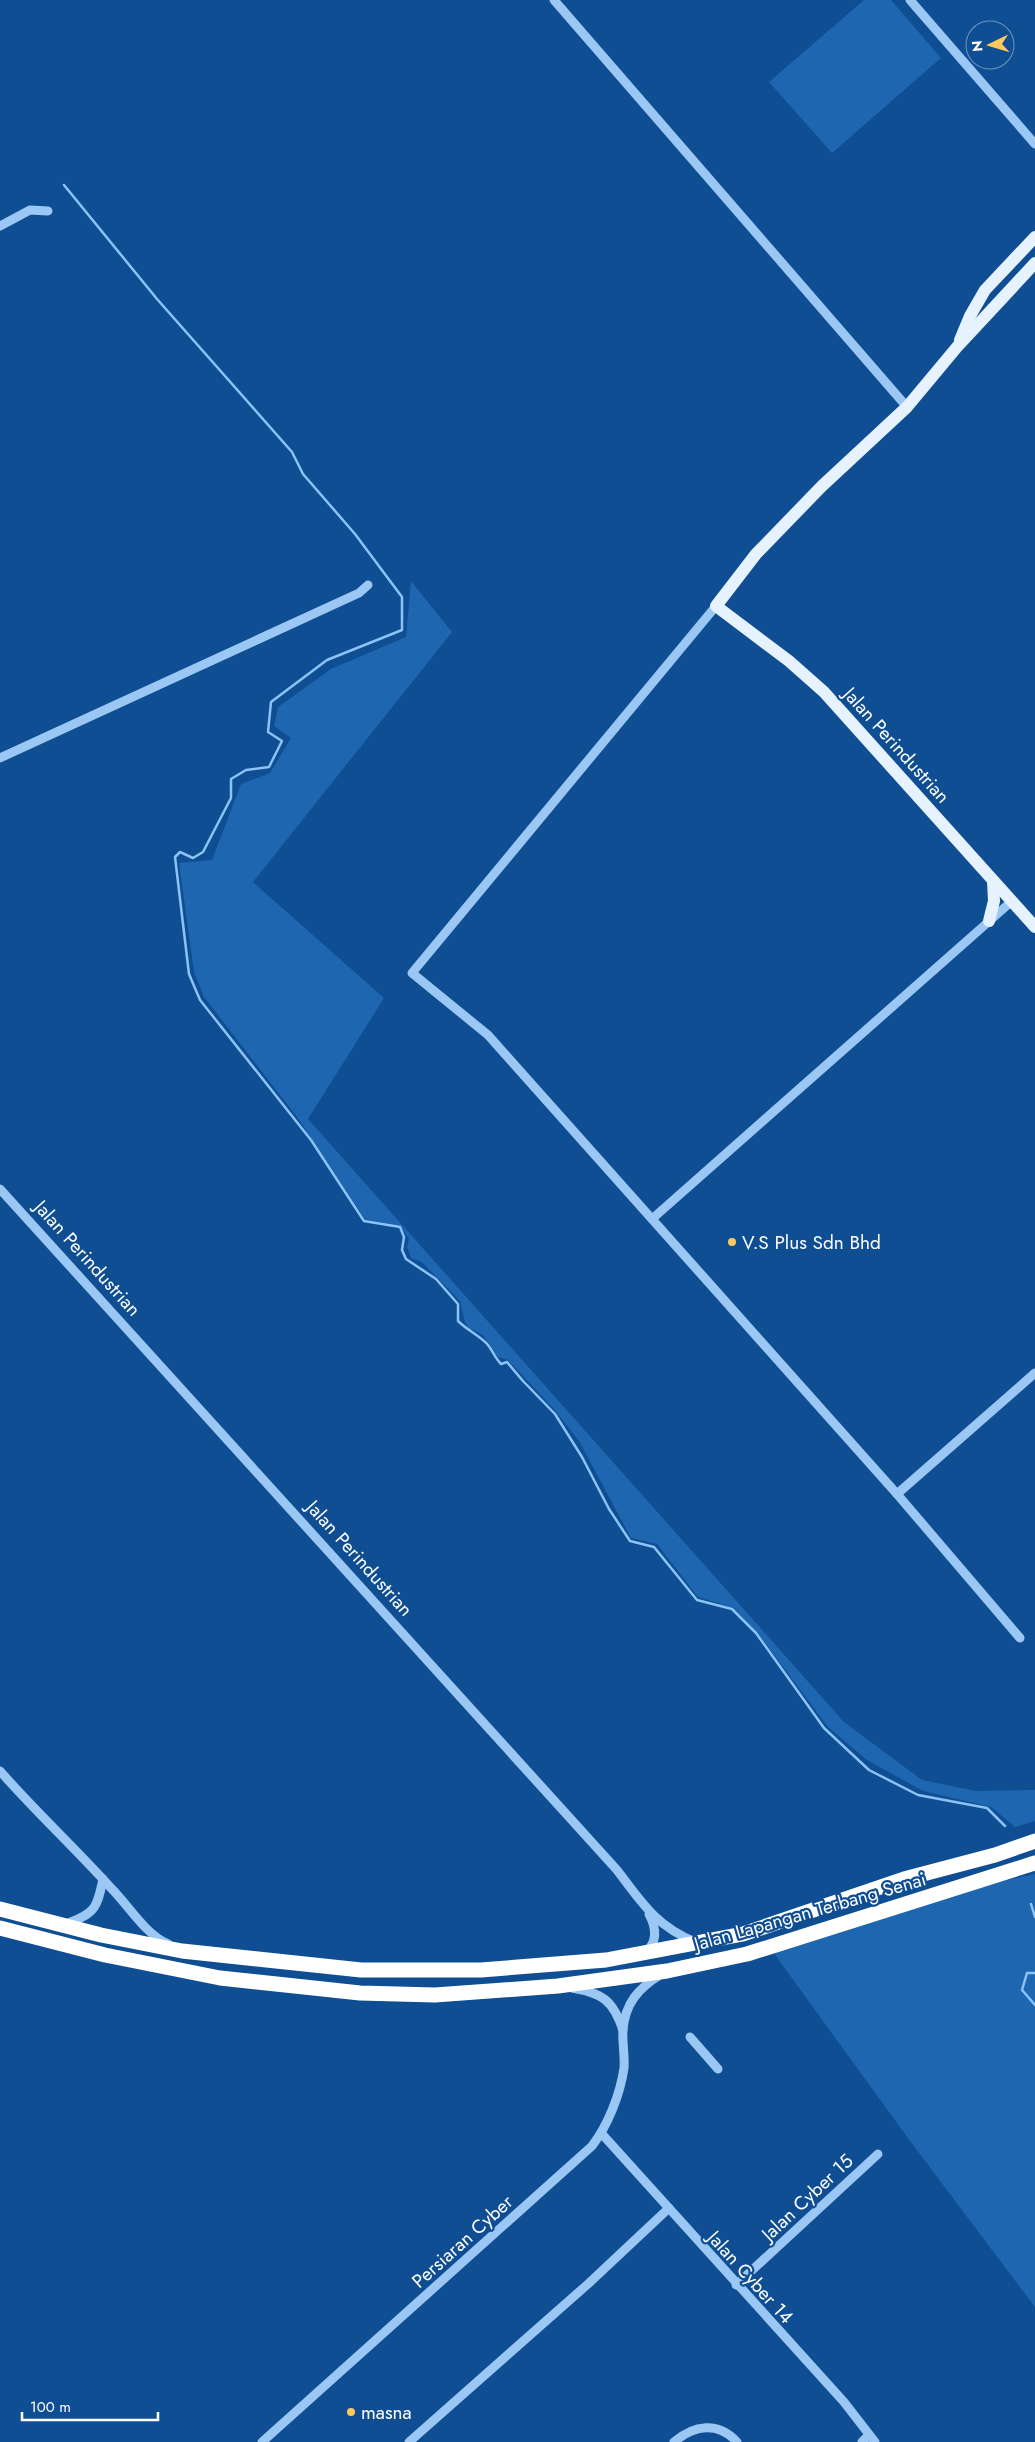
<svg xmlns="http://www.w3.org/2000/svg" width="1035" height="2442" viewBox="0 0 1035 2442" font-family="Jost,sans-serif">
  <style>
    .green { fill: #1e66b0 }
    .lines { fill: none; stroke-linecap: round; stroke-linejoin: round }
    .stream { stroke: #8cc3f7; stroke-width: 2.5 }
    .minor { stroke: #9bc7f4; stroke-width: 9 }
    .major { stroke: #e7f2ff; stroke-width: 12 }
    .highway { stroke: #fff; stroke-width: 15 }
    .poi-dot { fill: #ffc95d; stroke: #0f4e92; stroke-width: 2 }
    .labels { text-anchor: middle; stroke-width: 4.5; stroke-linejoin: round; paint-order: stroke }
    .street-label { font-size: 19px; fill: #fff; stroke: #0f4e92 }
    .poi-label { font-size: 19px; fill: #fff; stroke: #0f4e92; text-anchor: start }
  </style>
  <rect width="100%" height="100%" fill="#0f4e92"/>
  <g class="green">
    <polygon points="864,0 891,0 941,58 832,153 769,82"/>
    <polygon points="411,581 452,632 253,882 384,998 308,1119 844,1722 922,1780 976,1791 1035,1790 1035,1821 1015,1827 991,1807 923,1791 867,1760 828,1727 757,1632 734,1608 698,1597 657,1544 631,1538 579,1441 554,1409 508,1360 498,1357 483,1335 469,1328 465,1322 460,1301 422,1262 411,1258 407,1247 409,1239 401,1227 365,1219 297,1117 204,997 194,972 179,863 212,860 241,784 270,773 291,738 274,726 278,707 331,669 406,637"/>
    <polygon points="1035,1874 1035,2307 910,2141 773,1952 998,1882"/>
  </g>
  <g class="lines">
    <g class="stream">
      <path d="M64,185L157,299L292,452L303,474L355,534L402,597V630L327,660L271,702L268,732L282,741L269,767L246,770L231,779V798L203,852L193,858L180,852L175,857L189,974L200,1000L311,1140L364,1221L400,1227L404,1237L402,1250L406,1259L436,1279L458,1304V1321C466,1329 475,1333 484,1341C491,1346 494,1357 501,1364L507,1362L523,1381L555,1414L582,1457L609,1509L630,1541L654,1547L697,1600L732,1609L756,1633L824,1728L869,1770L918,1795L987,1808L1005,1826"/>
      <polyline points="1031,1904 1035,1917"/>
      <polyline points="1035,1973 1027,1973 1022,1990 1035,2005"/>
    </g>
    <g class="minor">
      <polyline points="554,0 907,407"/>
      <polyline points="910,0 1035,144"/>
      <polyline points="0,226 30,210 48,211"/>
      <polyline points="716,606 412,973 488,1035 897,1494 1020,1638"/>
      <polyline points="0,758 359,593 368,585"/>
      <path d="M0,1189L617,1870C642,1903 656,1926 695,1942"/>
      <polyline points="652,1219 1012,901"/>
      <polyline points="897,1494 1035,1373"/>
      <path d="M0,1771C35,1811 75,1848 111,1888C129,1906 145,1934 168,1944"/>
      <path d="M66,1924C95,1913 97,1909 103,1879"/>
      <path d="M646,1952C658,1941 656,1927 649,1914"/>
      <path d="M572,1988C602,1993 613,2000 623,2030"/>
      <polyline points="690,2037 718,2069"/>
      <polyline points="602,2134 844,2402 875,2442"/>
      <polyline points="736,2285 878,2154"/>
      <path d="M262,2442L592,2146C608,2125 620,2095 624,2068C625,2055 622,2042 623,2030C625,2003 639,1988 660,1975"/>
      <polyline points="409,2442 588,2284 669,2208"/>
      <path d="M674,2442C694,2425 718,2421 737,2442"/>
      <polyline points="862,2442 869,2435"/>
    </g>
    <g class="major">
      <polyline points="1035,263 957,347 907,407 822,486 756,554 716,606 789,661 824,692 1035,927"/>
      <polyline points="960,340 970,316 985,290 1035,237"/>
      <polyline points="989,921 994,901 993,881"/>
    </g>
    <g class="highway">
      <polyline points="0,1909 101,1935 182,1951 361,1970 481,1970 606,1960 743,1934 904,1879 995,1855 1035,1841"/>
      <polyline points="0,1928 105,1955 220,1978 360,1993 435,1995 558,1986 667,1971 747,1954 1035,1863"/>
    </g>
  </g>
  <g class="poi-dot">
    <circle cx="732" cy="1242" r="5"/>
    <circle cx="351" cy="2412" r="5"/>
  </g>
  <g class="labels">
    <g class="street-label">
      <text transform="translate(897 745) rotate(48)" y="7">Jalan Perindustrian</text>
      <text transform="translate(88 1258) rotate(48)" y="7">Jalan Perindustrian</text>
      <text transform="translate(360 1558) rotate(48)" y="7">Jalan Perindustrian</text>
      <text transform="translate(810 1911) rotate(-16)" y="7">Jalan Lapangan Terbang Senai</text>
      <text transform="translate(807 2197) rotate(-43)" y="7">Jalan Cyber 15</text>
      <text transform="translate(462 2241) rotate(-42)" y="7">Persiaran Cyber</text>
      <text transform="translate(751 2277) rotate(48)" y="7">Jalan Cyber 14</text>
    </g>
    <g class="poi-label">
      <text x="742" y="1249">V.S Plus Sdn Bhd</text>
      <text x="361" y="2419">masna</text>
    </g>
  </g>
  <g transform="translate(990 45) rotate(265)"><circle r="24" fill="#0f4e92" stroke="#6f95be"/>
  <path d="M0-4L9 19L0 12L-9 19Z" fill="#ffc95d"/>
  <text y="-8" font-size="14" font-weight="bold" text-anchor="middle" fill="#ffffff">N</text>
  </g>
  <path d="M22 2412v8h136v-8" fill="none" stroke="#ffffff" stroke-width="2.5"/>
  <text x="30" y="2412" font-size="15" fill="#ffffff" stroke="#0f4e92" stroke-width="4" paint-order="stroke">100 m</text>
</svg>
